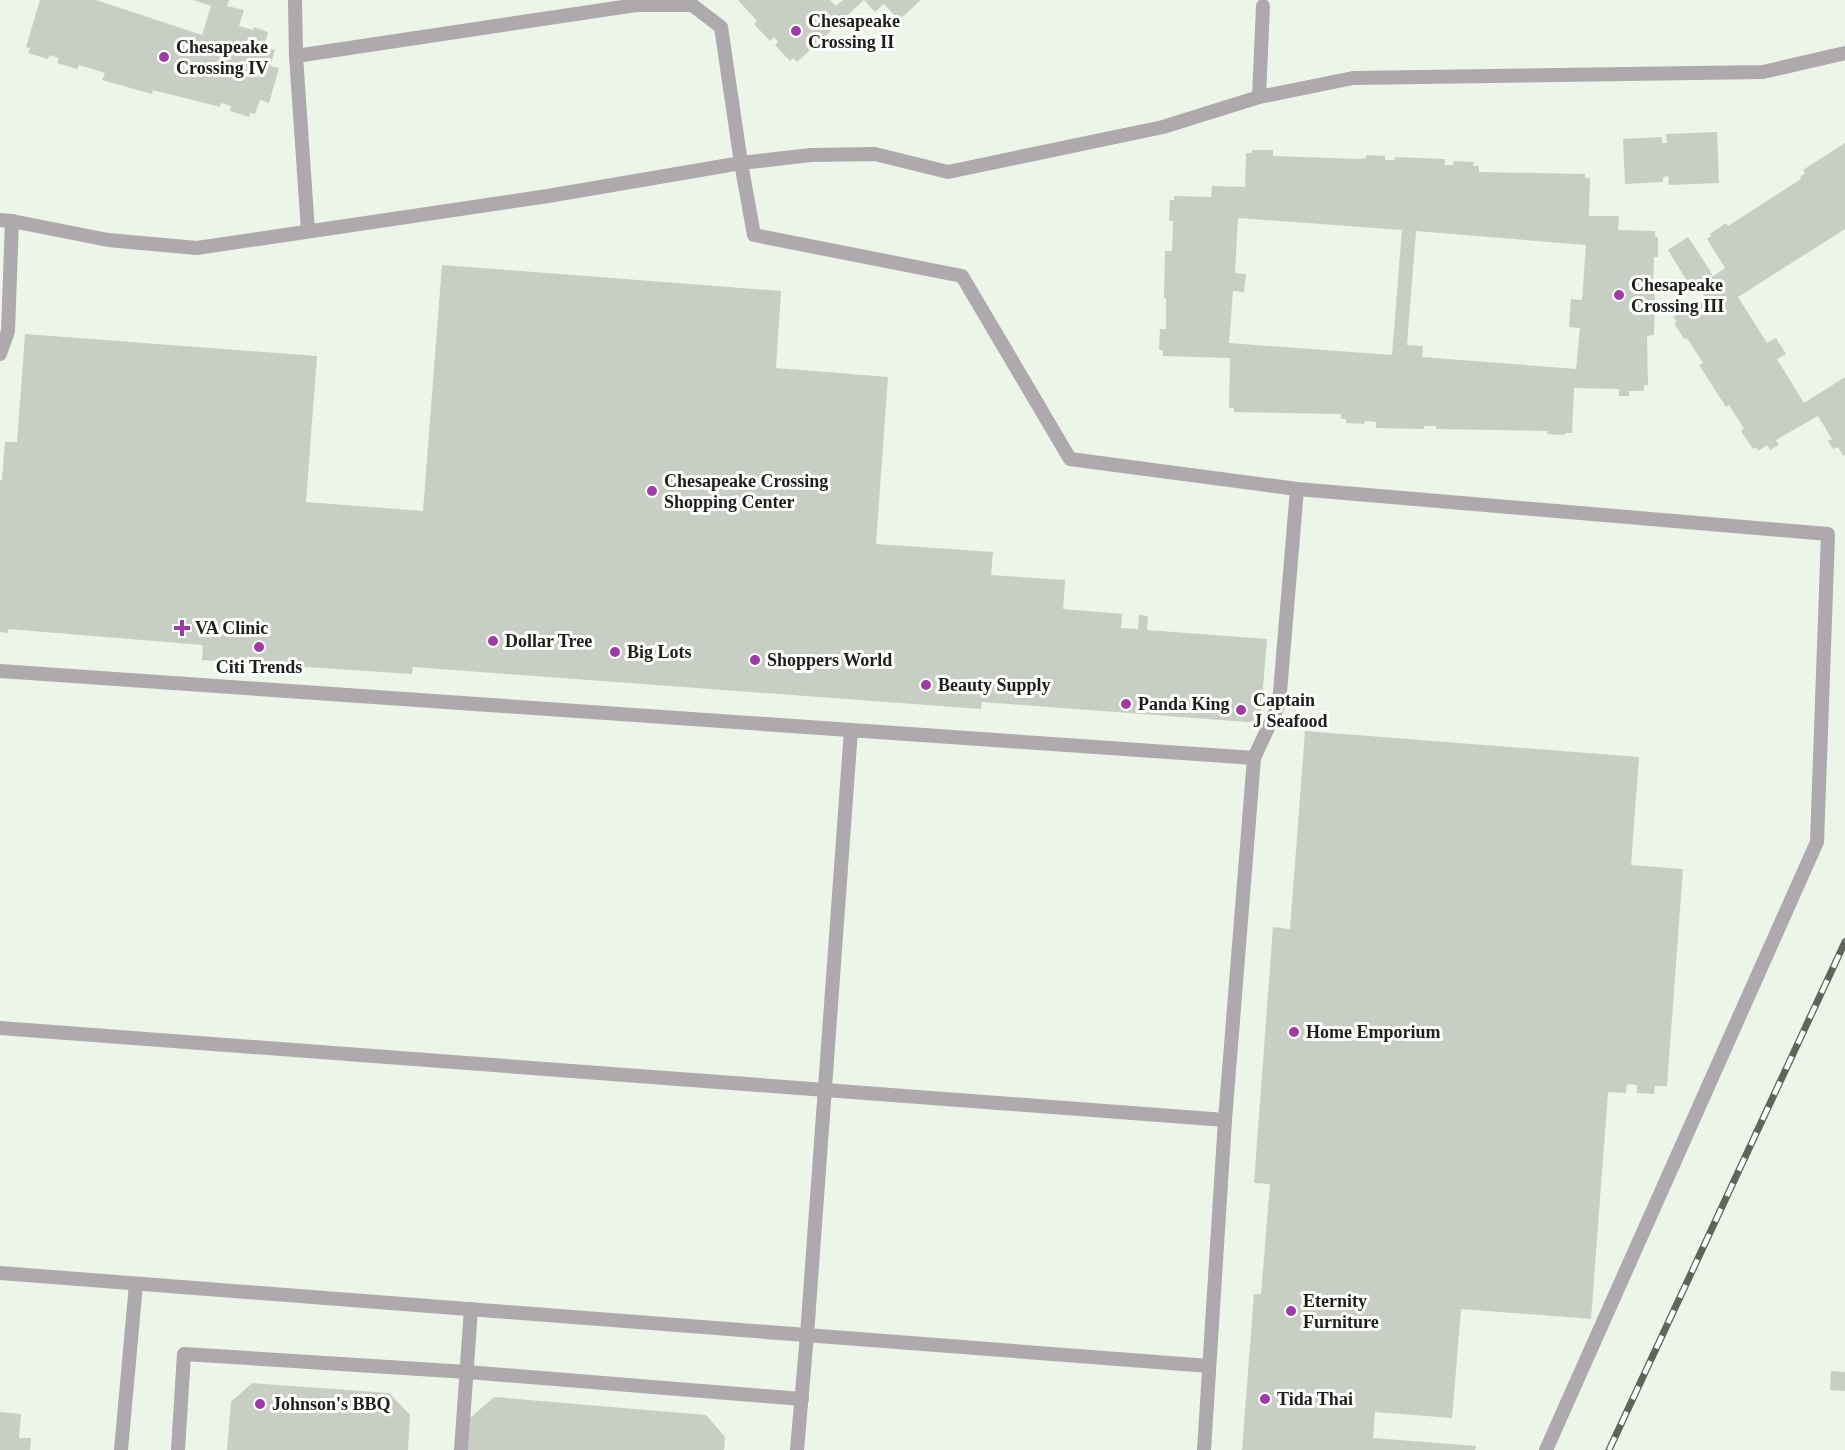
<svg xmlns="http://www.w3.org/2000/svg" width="1845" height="1450" viewBox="0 0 1845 1450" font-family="Georgia,serif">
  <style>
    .building { fill: #c8cec3; fill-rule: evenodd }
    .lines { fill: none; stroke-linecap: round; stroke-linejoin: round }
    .lane { stroke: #ada9ad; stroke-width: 14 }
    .rail-casing { stroke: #60645d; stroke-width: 7 }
    .rail { stroke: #fefffd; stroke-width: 4.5; stroke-dasharray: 14; stroke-linecap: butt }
    .poi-dot { fill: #9c3ca4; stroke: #fefffd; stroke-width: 2 }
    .labels { text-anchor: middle; stroke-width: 6; stroke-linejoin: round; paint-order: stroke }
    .poi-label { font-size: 18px; font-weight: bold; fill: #1c1f1b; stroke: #fefffd; text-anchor: start }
  </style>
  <rect width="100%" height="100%" fill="#edf4e8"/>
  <g class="building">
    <polygon points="40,0 96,0 202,35 211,6 193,0 229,0 227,6 244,10 239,26 253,30 254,27 268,32 264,47 275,50 270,66 279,68 269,103 260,100 255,114 250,113 249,117 230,111 231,106 221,103 220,107 153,90 152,94 102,80 105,73 79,65 77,69 57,63 59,58 50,55 48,59 28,53 30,48 26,47"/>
    <polygon points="738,0 830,0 836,6 843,0 921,0 899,20 884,4 875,12 864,0 797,62 793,58 790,61 775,45 778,42 774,37 770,41 754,24 757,21"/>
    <polygon points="1717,132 1719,183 1669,185 1668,176 1663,177 1663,182 1625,184 1623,139 1662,137 1662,143 1667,143 1666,134"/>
    <polygon points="1845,143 1845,229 1738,297 1767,343 1776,338 1786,354 1777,359 1804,403 1845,377 1845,455 1843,456 1838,447 1833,449 1828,441 1832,439 1818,416 1776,440 1779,445 1770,450 1767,445 1758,451 1756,447 1753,449 1741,431 1744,429 1729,405 1726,407 1699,365 1703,363 1687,338 1684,339 1674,323 1677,322 1673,317 1705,297 1698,285 1692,289 1668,250 1688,237 1711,272 1712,277 1725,268 1707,239 1711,236 1710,234 1726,223 1728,226 1801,179 1800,177 1805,173 1803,170"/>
    <path d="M1252,150H1273V156L1360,159L1366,158V155L1385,156V160H1395V157L1445,159V165H1453L1454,161L1474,162L1473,166H1479V172L1585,174V178H1590L1589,216H1619L1618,230L1655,231V237H1658V257H1654L1653,287H1655L1654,335L1647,336L1648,385H1644V391H1629V396H1619V389L1574,388L1572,433H1565V435L1547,434L1548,431L1436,429V426H1424V429L1376,428V422L1365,421L1364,424L1346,423V419H1341V414L1234,412V408H1229L1230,358L1163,356V350H1159L1160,329H1166V298H1164L1165,251H1172L1173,221H1169L1170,200H1174V196L1211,197L1212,186L1245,187L1246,153H1252ZM1238,218L1402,230L1392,355L1229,343L1233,291L1244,292L1246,274L1235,273ZM1416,231L1586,245L1582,300L1571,299L1569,327L1580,328L1576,369L1422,357L1423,346L1407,345Z"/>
    <polygon points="442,265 781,291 776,368 888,377 876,544 993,552 991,575 1065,580 1063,609 1122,614 1121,628 1138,629 1139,615 1148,616 1147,630 1267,639 1260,723 982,702 981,709 413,667 412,674 202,660 203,645 8,629 8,633 0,632 0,480 2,480 5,442 17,442 25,334 317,356 306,502 423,511"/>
    <polygon points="1305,731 1639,757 1631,865 1683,869 1667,1086 1655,1086 1654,1094 1637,1093 1637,1085 1627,1084 1626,1093 1608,1092 1591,1319 1461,1309 1452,1418 1375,1412 1373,1438 1476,1446 1475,1450 1242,1450 1254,1294 1261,1294 1270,1184 1254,1183 1273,927 1290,929"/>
    <polygon points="1831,1371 1845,1372 1845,1391 1830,1390"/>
    <polygon points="252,1383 389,1393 410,1415 408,1450 227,1450 231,1402"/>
    <polygon points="494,1397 706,1415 725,1437 724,1450 468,1450 470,1418"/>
    <polygon points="0,1412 21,1414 19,1438 31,1438 30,1450 0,1450"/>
  </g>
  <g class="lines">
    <g class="lane">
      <polyline points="295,0 296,56"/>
      <polyline points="1259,97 1263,6"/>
      <polyline points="0,220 12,221 108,240 197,248 548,196 741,163 811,155 875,154 948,172 1163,127 1259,97 1353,78 1763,72 1845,53"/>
      <polyline points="308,231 296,56 636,5 692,5 721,27 741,163 754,235 962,276 1070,459 1297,489 1828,534 1817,842 1546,1450"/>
      <polyline points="0,354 8,331 12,221"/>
      <polyline points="0,671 1254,758 1225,1120"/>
      <polyline points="1254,758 1279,704 1297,489"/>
      <polyline points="0,1028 1225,1120 1204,1450"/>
      <polyline points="0,1273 1209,1366"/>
      <polyline points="121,1450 136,1284"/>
      <polyline points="178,1450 184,1354 467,1372 802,1399"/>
      <polyline points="461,1450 471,1309"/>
      <polyline points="797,1450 807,1335 851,730"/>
    </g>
    <g class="rail-casing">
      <polyline id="rail" points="1609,1450 1845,942"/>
    </g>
    <use href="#rail" class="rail"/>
  </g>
  <g class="poi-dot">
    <circle cx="796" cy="31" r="6"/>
    <circle cx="164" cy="57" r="6"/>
    <circle cx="1619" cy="295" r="6"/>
    <circle cx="652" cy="491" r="6"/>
    <path d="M179 619h6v6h6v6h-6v6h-6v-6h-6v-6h6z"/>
    <circle cx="493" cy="641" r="6"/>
    <circle cx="259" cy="647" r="6"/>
    <circle cx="615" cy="652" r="6"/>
    <circle cx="755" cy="660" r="6"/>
    <circle cx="926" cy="685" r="6"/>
    <circle cx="1126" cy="704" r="6"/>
    <circle cx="1241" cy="710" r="6"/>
    <circle cx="1294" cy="1032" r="6"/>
    <circle cx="1291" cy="1311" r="6"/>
    <circle cx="1265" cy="1399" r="6"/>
    <circle cx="260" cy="1404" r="6"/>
  </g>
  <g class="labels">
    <g class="poi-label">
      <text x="808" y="27">Chesapeake<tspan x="808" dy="21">Crossing II</tspan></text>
      <text x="176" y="53">Chesapeake<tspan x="176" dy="21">Crossing IV</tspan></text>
      <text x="1631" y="291">Chesapeake<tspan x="1631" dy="21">Crossing III</tspan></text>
      <text x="664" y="487">Chesapeake Crossing<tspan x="664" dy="21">Shopping Center</tspan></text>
      <text x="195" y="634">VA Clinic</text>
      <text x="505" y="647">Dollar Tree</text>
      <text x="627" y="658">Big Lots</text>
      <text x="767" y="666">Shoppers World</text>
      <text x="259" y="673" text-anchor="middle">Citi Trends</text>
      <text x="938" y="691">Beauty Supply</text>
      <text x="1253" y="706">Captain<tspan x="1253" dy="21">J Seafood</tspan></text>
      <text x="1138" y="710">Panda King</text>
      <text x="1306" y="1038">Home Emporium</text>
      <text x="1303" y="1307">Eternity<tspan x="1303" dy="21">Furniture</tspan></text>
      <text x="1277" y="1405">Tida Thai</text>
      <text x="272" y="1410">Johnson's BBQ</text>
    </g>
  </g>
</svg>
